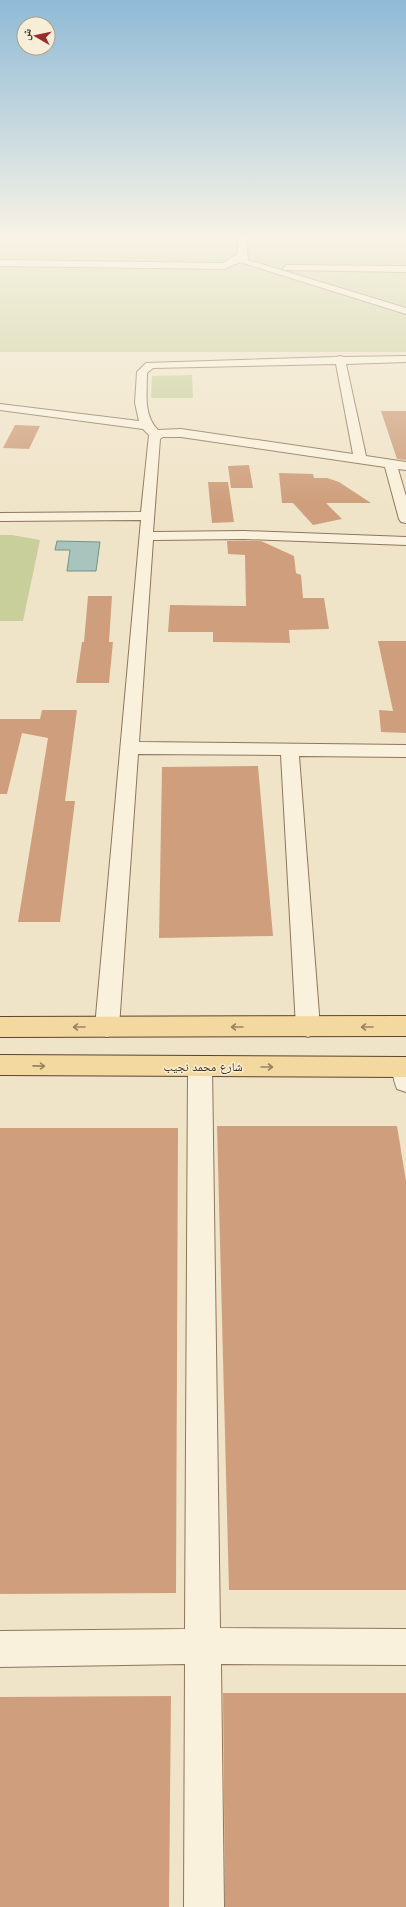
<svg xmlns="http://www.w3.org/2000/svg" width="406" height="1907" viewBox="0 0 406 1907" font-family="'Libre Baskerville','Noto Naskh Arabic',serif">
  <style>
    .green { fill: #c9cf9b }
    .water { fill: #a9c4bc; stroke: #6f938a }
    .building { fill: #cf9f7d }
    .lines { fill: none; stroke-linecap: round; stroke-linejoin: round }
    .minor-casing { stroke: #8d765c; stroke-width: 2 }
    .major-casing { stroke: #5b4430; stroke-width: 2 }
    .minor { fill: #faf1dc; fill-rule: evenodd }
    .major { fill: #f3d9a0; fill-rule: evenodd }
    .oneway { stroke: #988460 }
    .labels { text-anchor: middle; stroke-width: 3; stroke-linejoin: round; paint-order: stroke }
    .street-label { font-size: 12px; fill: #3d2e20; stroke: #f7eed8 }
  </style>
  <rect width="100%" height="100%" fill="#f0e4c8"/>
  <g class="green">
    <rect x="0" y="236" width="406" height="116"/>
    <polygon points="192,375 193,398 151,398 152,376"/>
    <polygon points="0,535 12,535 40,540 23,621 0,621"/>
  </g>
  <polygon class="water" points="57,541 100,542 96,571 67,571 70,550 55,550"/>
  <g class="building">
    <polygon points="381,411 406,411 406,460 397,459"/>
    <polygon points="15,425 40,426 29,449 3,448"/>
    <polygon points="249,465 253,488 231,488 228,466"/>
    <polygon points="279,473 313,474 314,478 327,478 339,482 371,503 326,503 342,519 313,525 293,503 282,503"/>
    <polygon points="208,482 228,482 234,522 212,523"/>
    <polygon points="227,541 261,541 294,556 296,573 301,575 303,598 324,598 329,629 289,630 290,643 213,642 213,632 168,632 170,605 246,606 245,555 228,554"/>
    <polygon points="88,596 112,596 109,642 113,642 109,683 76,683 82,642 84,642"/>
    <polygon points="378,641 406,641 406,733 381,732 379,710 393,711"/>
    <polygon points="42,710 77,710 65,801 75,801 60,922 18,922 48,738 22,733 7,794 0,794 0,719 40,719"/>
    <polygon points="258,766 273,936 159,938 162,767"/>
    <polygon points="217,1126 397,1126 406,1181 406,1590 229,1590"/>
    <polygon points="0,1128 178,1128 176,1593 0,1594"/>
    <polygon points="223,1693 406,1693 406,1907 225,1907"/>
    <polygon points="171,1696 169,1907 0,1907 0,1697"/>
  </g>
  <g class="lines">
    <g class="minor-casing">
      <g id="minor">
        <polygon points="238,236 246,236 248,260 406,308 406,314 240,262 224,269 0,266 0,260 223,263 238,254"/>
        <polygon points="287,265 406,266 406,272 284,270 283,268"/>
        <path d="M340,356L344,357L406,356V362L346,364L366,456L406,462V470L398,469L406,496V523L401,522L399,519L385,467L181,437H163L160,439L153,532L244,531L406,537V545L244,539L153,540L139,742L406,745V757L299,756L320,1027L316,1034L308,1037L300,1034L296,1027L281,755L138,754L119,1027L115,1034L107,1037L99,1034L95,1027L141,520L0,521V513L141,512L149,435L143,429L0,410V404L139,421L135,403L137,372L146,363L336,357ZM336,364L353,454L181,429L158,430C143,415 147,393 147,373L153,368Z"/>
        <polygon points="200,1057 209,1060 212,1067 220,1628 406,1629 406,1665 221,1664 224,1907 184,1907 185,1664 0,1667 0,1631 185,1629 188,1067 191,1060"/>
        <path d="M404,1057L406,1058V1092L397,1089C393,1079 391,1070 395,1060Z"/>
      </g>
    </g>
    <g class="major-casing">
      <g id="major">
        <polygon points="406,1016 406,1036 0,1037 0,1017"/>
        <polygon points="0,1055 406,1057 406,1077 0,1075"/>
      </g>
    </g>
    <use href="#minor" class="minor"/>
    <use href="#major" class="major"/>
  </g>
  <defs><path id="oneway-shaft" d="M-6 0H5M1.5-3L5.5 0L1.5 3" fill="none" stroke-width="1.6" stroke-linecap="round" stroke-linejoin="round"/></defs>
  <g class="oneway">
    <use href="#oneway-shaft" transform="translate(79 1027) rotate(180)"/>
    <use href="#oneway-shaft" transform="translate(237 1027) rotate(-180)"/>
    <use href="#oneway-shaft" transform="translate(367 1027) rotate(180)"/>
    <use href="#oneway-shaft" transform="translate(39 1066) rotate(1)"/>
    <use href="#oneway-shaft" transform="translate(267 1067)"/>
  </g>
  <linearGradient id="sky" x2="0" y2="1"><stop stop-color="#8fbad6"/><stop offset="0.47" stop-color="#f8f3e6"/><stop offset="1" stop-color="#f8f3e6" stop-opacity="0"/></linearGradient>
  <rect width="406" height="503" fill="url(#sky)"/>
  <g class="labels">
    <g class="street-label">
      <text x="203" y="1071">شارع محمد نجيب</text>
    </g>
  </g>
  <g transform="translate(36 36) rotate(279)"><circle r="19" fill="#f7eed8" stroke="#ada18e"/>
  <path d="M0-3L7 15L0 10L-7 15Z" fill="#9e2a2b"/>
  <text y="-6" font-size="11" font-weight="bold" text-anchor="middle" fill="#3d2e20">ش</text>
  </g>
</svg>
